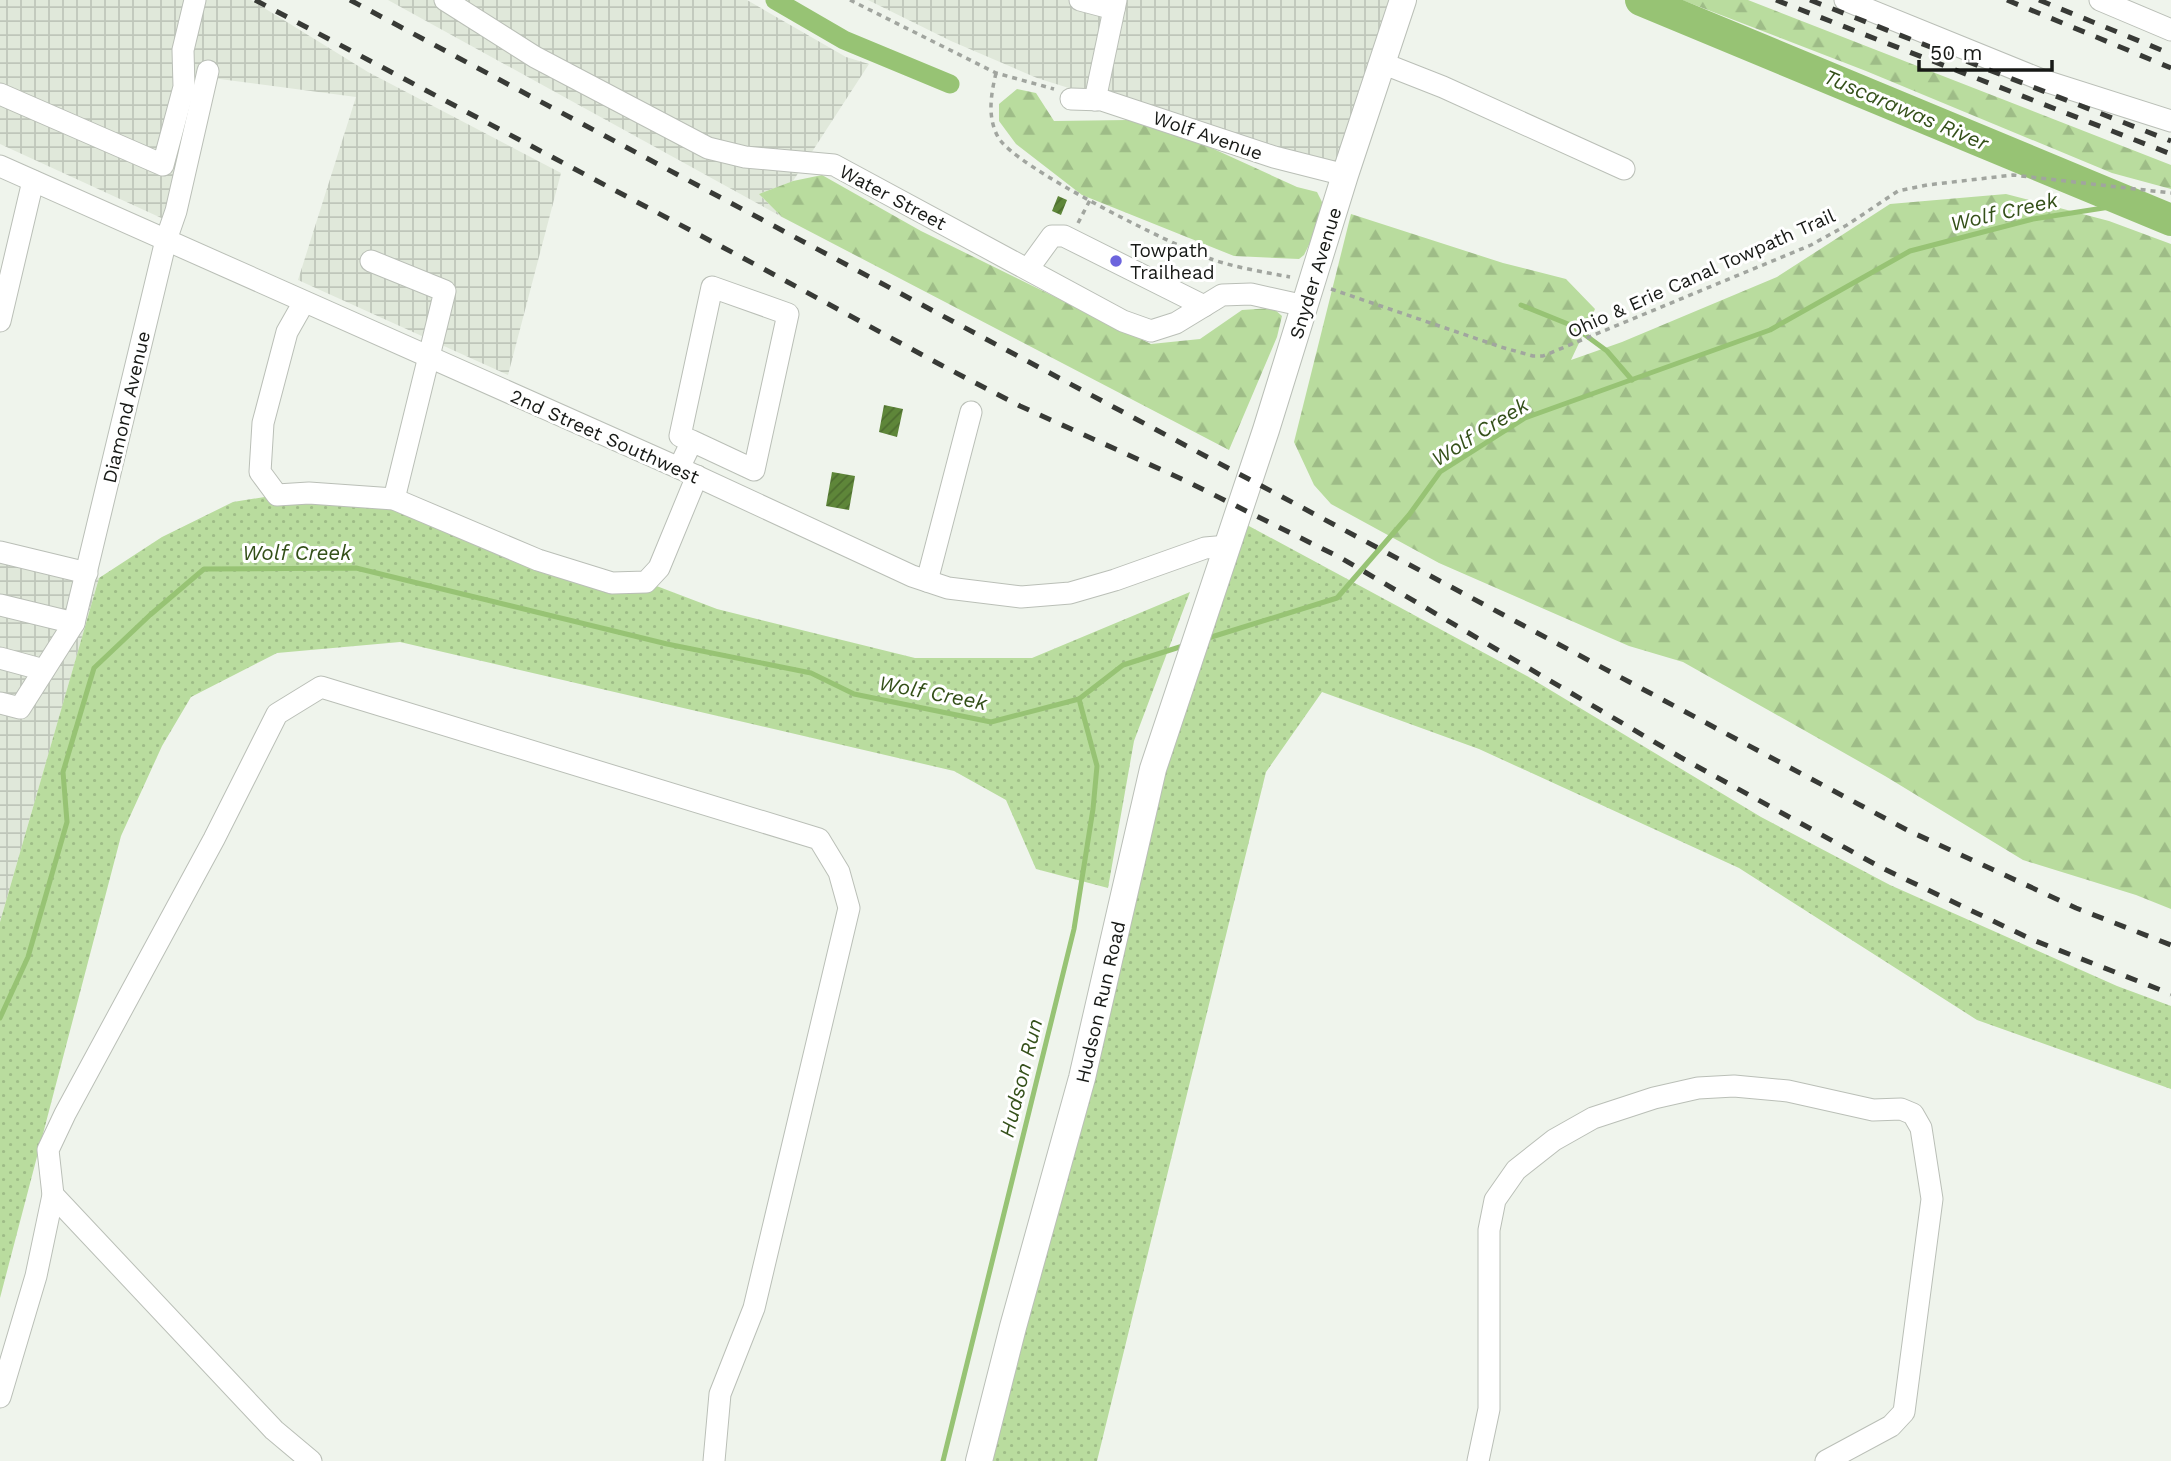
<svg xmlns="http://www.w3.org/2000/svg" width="2171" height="1461" viewBox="0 0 2171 1461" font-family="'Work Sans',sans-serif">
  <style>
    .industrial { fill: url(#industrial-grid) }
    .grass { fill: url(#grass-dots) }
    .forest { fill: url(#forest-firs) }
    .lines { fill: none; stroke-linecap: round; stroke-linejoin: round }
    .stream { stroke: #97c374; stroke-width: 5 }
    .canal { stroke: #97c374; stroke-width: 19 }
    .river { stroke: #97c374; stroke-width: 32 }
    .building { fill: url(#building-hatch) }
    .minor-casing { stroke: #babfb7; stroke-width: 23 }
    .major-casing { stroke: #babfb7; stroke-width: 28 }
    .path { stroke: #a1a59f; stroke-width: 3.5; stroke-dasharray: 5 5; stroke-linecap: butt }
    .minor { stroke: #fff; stroke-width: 21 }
    .major { stroke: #fff; stroke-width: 26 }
    .rail { stroke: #383a36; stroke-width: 5; stroke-dasharray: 12 12; stroke-linecap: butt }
    .poi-dot { fill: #6c64dd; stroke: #fff; stroke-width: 2.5 }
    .labels { text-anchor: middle; stroke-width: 6; stroke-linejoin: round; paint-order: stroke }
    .street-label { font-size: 19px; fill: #171916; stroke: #fff }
    .poi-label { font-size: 19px; fill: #171916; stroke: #fff; text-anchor: start }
    .water-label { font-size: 21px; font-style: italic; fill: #345019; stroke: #fff }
  </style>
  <defs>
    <pattern id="industrial-grid" width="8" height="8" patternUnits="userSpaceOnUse" patternTransform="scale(1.75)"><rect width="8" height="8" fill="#e0e8da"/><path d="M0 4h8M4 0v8" fill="none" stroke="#bfc6ba"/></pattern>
    <pattern id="grass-dots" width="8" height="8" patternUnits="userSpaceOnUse" patternTransform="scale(1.75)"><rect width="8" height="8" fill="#b9dc9e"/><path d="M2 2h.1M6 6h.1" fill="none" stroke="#9ebc87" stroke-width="1.8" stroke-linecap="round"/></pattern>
    <pattern id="forest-firs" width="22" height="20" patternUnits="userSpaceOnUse" patternTransform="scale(1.75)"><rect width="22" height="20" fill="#b9dc9e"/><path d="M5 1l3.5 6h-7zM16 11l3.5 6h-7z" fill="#9ebc87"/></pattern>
    <pattern id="building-hatch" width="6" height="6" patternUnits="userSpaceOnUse" patternTransform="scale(1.75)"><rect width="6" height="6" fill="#5e8639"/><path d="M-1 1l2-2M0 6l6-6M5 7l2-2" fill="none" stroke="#4d6d2f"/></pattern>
  </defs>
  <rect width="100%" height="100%" fill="#eff4ec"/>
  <g class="industrial">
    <polygon points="0,0 251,0 368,72 561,173 508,375 298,280 356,97 212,78 181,227 0,144"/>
    <polygon points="388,0 747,0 846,57 869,64 793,181 759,194 782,217"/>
    <polygon points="868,0 1402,0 1345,175 1037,78 951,41"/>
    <polygon points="0,552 99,578 0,922"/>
  </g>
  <g class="grass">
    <polygon points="277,495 394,499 538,560 646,582 717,609 915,658 1032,658 1190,592 1134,741 1108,888 1036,869 1006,800 954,771 400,642 277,653 191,697 162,746 121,836 0,1298 0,922 99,578 162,537 233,502"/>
    <polygon points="1236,519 1527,676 1761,817 1890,885 2117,986 2171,1006 2171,1089 1977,1020 1739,868 1479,749 1322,692 1266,772 1097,1461 979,1461 1107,975"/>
  </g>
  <g class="forest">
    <polygon points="1682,0 1748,0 2171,165 2171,189 2112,173 1866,71"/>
    <polygon points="1017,89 1036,93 1054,121 1128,120 1183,135 1297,187 1317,192 1326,210 1304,255 1299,259 1234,256 1082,195 1016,144 999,121 999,104"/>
    <polygon points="822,175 921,231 1151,344 1200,339 1242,310 1273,308 1282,316 1277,337 1229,450 782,217 759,194 793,181"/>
    <polygon points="2006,194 2109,221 2171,244 2171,909 2136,895 2023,860 1885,776 1683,662 1629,646 1439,563 1331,504 1314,485 1294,442 1351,214 1503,263 1566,279 1595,309 1571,360 1622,342 1777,277 1890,204"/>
  </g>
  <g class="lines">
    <g class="stream">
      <polyline points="1521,305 1573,326 1607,351 1632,380"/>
      <polyline points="1205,639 1337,598 1409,515 1440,472 1525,418 1770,330 1910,251 2033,219 2129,204"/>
      <polyline points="0,1018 28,957 67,822 63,772 94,668 150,615 204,569 356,568 667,644 811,673 854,694 991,722 1079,699 1123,665 1186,645"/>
      <polyline points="943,1461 1074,929 1093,809 1097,766 1079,699"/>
    </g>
    <polyline class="canal" points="775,0 844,40 950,84"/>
    <polyline class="river" points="1641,0 2171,220"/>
  </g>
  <g class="building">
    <polygon points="1058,196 1067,200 1061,215 1052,211"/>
    <polygon points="884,405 903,409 897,437 879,432"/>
    <polygon points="832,472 855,476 849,510 826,506"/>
  </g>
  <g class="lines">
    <g class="minor-casing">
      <g id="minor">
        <polyline points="445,0 535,57 708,148 745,157 834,165 1123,321 1151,331 1176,323 1222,295 1251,294 1305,306"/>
        <polyline points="1080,0 1114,9"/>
        <polyline points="1845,0 2042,80 2171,121"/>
        <polyline points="2100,0 2171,30"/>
        <polyline points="1382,63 1443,87 1624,169"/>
        <polyline points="0,94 163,165 184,87 183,50 195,0"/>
        <polyline points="1071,99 1102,100 1274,157 1345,175"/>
        <polyline points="1095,100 1116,0"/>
        <polyline points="0,166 679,468 912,576 948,588 1021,597 1070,593 1115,580 1205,548 1228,546"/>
        <polyline points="371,261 445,291 394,499"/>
        <polyline points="1028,269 1052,236 1064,236 1204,306"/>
        <polyline points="304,302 287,332 263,423 260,472 277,495 309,493 394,499 538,560 612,583 646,582 659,568 697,476"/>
        <polyline points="0,321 33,181"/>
        <polyline points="679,468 692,441 680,436 712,287 788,314 754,470 692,441"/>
        <polyline points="0,552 87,573"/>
        <polyline points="927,581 971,412"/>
        <polyline points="0,605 74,623"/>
        <polyline points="0,658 44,670"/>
        <polyline points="0,703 20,708 74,623 166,240 176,211 208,71"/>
        <polyline points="53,1195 274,1430 311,1461"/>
        <polyline points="0,1397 36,1276 53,1195 48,1150 65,1114 214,839 277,714 321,687 819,839 839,872 849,908 754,1308 720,1394 714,1461"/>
        <polyline points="1478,1461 1489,1409 1489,1230 1495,1200 1516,1170 1554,1140 1593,1118 1654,1098 1698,1088 1734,1086 1788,1091 1873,1110 1901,1109 1913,1114 1921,1128 1932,1199 1904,1412 1891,1426 1826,1461"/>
      </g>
    </g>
    <g class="major-casing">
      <polyline id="major" points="979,1461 1013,1327 1082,1078 1153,769 1266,430 1345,175 1403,0"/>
    </g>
    <g class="path">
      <polyline points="850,0 996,73 1054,89"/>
      <path d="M996,73C991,94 987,117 998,137C1014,167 1174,246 1211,259C1237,268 1264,272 1290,277"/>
      <polyline points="1078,223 1090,200"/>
      <polyline points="1331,289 1501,347 1533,356 1543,356 1811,245 1847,225 1898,191 1927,185 2013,175 2171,193"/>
    </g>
    <use href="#minor" class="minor"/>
    <use href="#major" class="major"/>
    <g class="rail">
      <polyline points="255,0 760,267 941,365 1020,406 1184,480 1341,558 1680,757 1882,868 2033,940 2171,994"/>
      <polyline points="350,0 1907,830 2076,908 2171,945"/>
      <polyline points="1776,0 2171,154"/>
      <polyline points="1810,0 2171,141"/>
      <polyline points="2007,0 2171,68"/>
      <polyline points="2039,0 2171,54"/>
    </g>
  </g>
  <circle class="poi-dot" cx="1116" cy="261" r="7"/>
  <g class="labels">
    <g class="street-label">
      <text transform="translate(1208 135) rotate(19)" y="7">Wolf Avenue</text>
      <text transform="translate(893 197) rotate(28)" y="7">Water Street</text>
      <text transform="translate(1315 273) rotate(-73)" y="7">Snyder Avenue</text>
      <text transform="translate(1701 273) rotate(-24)" y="7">Ohio &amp; Erie Canal Towpath Trail</text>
      <text transform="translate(126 407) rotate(-77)" y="7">Diamond Avenue</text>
      <text transform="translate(605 436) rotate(24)" y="7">2nd Street Southwest</text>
      <text transform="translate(1100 1002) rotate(-77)" y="7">Hudson Run Road</text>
    </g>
    <g class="poi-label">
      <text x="1130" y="257">Towpath<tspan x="1130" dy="22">Trailhead</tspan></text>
    </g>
    <g class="water-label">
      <text transform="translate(1906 110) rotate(23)" y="7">Tuscarawas River</text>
      <text transform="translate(2004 212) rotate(-13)" y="7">Wolf Creek</text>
      <text transform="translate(1480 432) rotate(-32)" y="7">Wolf Creek</text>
      <text x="297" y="560">Wolf Creek</text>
      <text transform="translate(933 693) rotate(11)" y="7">Wolf Creek</text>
      <text transform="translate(1021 1078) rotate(-76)" y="7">Hudson Run</text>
    </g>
  </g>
  <path d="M1919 60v10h133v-10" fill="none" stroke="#171916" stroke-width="3.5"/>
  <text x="1930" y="60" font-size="21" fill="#171916" stroke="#ffffff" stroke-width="5" paint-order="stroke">50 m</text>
</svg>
